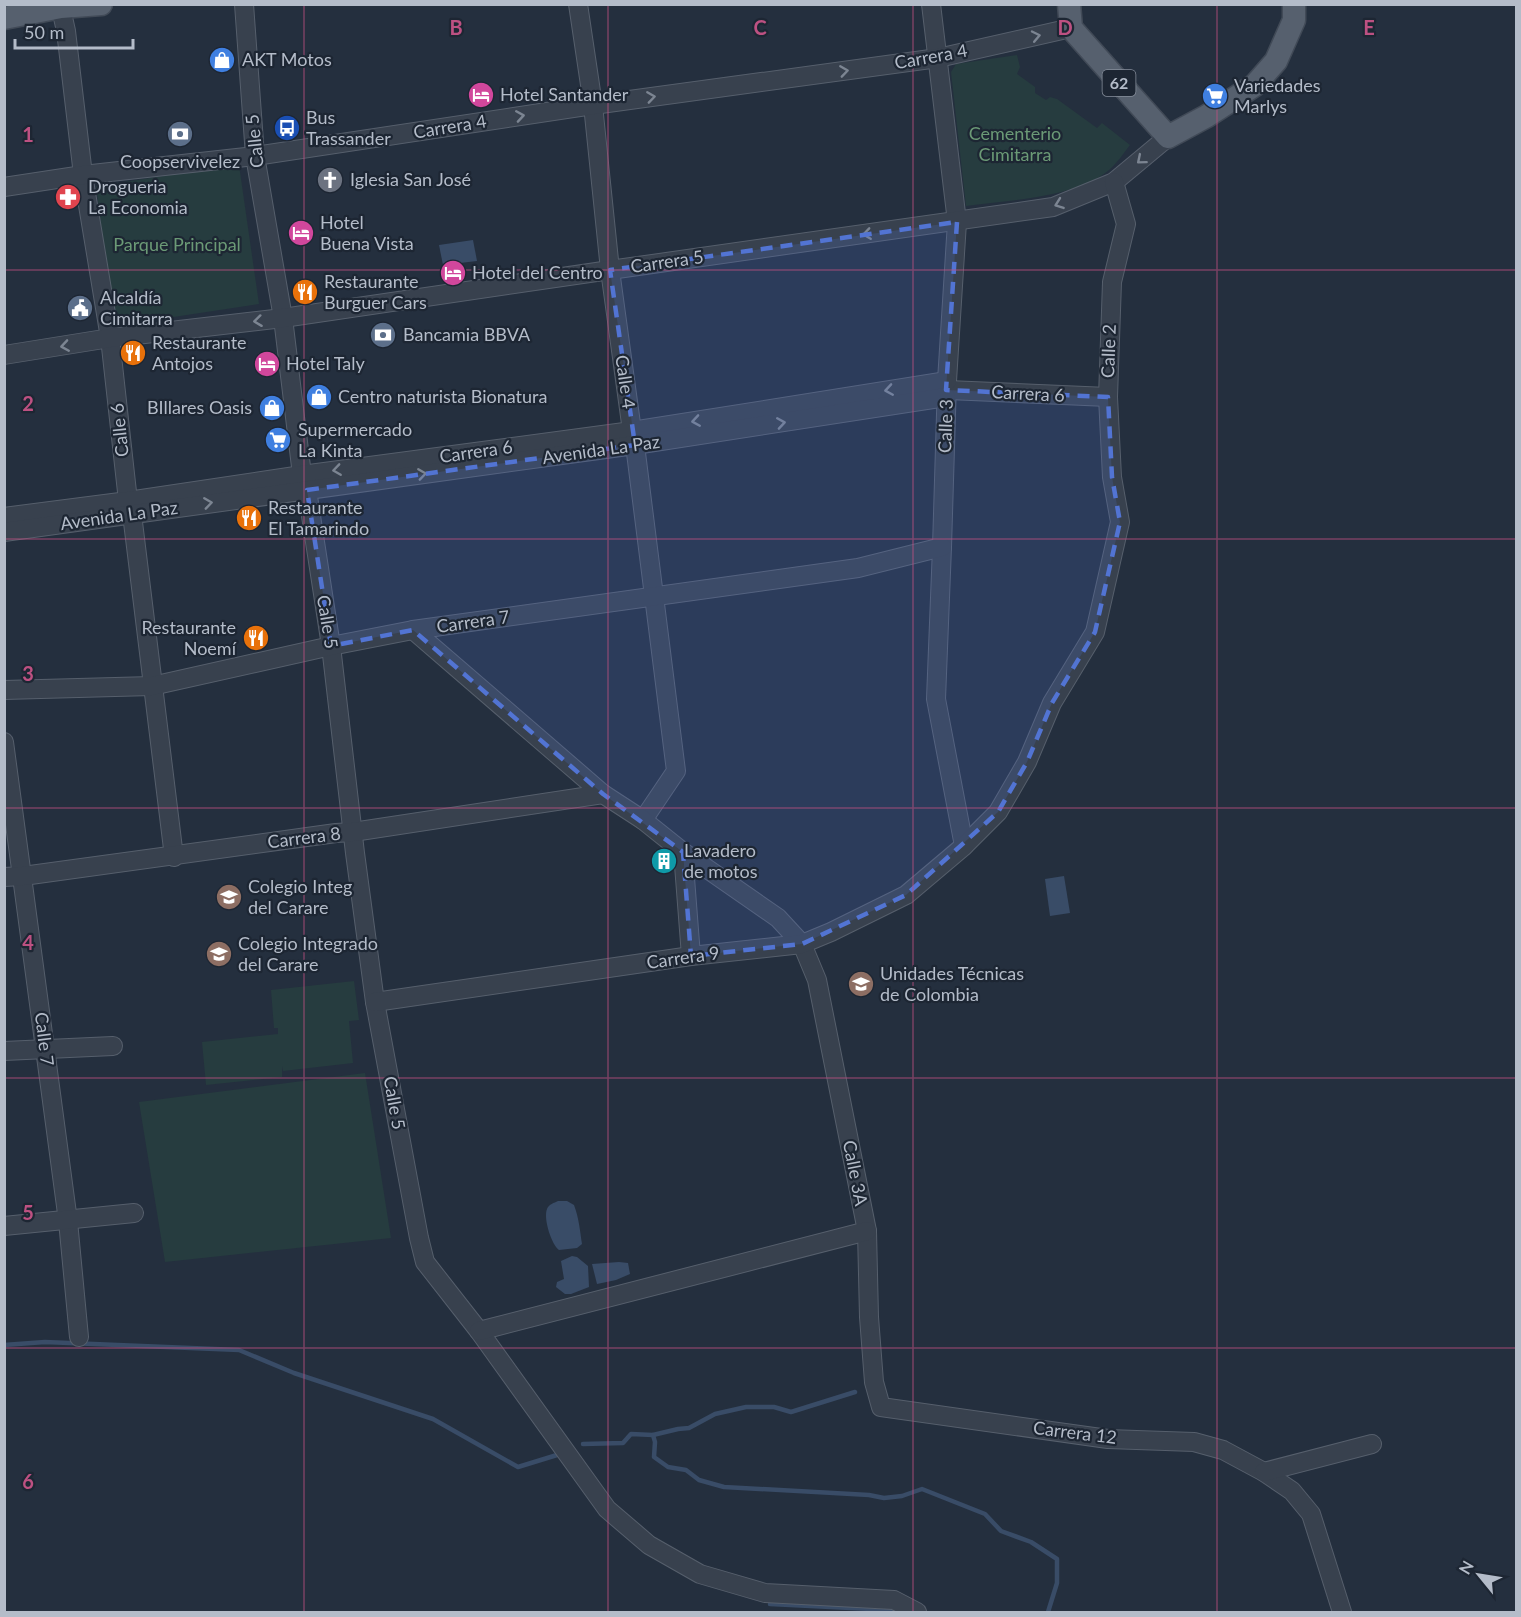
<svg xmlns="http://www.w3.org/2000/svg" width="1521" height="1617" viewBox="0 0 1521 1617" font-family="Lato,sans-serif">
  <style>
    .green { fill: #263c3f }
    .water { fill: #394c67 }
    .lines { fill: none; stroke-linecap: round; stroke-linejoin: round }
    .stream { stroke: #394c67; stroke-width: 4.5 }
    .minor-casing { stroke: #565f6c; stroke-width: 20 }
    .major-casing { stroke: #414a57; stroke-width: 25 }
    .minor { stroke: #38414e; stroke-width: 18 }
    .major { stroke: #56606e; stroke-width: 22 }
    .oneway { stroke: #7c8592 }
    .marked { fill: #5274d3; fill-opacity: 0.2; stroke: #5274d3; stroke-width: 4.5; stroke-dasharray: 12 8; stroke-linejoin: round }
    .grid { fill: none; stroke: #bd5182; stroke-width: 1.5; stroke-opacity: 0.55 }
    .labels { text-anchor: middle; stroke-width: 4.5; stroke-linejoin: round; paint-order: stroke }
    .shield { fill: #1d2633; stroke: #878f9c; stroke-width: 1.5 }
    .shield-label { font-size: 16px; font-weight: bold; fill: #b4bcc9 }
    .street-label { font-size: 18px; fill: #b4bcc9; stroke: #1d2633 }
    .poi-label { font-size: 18px; fill: #b4bcc9; stroke: #1d2633; text-anchor: start }
    .park-label { font-size: 18px; fill: #6b9a76; stroke: #1d2633 }
    .grid-label { font-size: 20px; text-anchor: middle; font-weight: bold; fill: #bd5182; stroke: #1d2633; stroke-width: 4.5; stroke-linejoin: round; paint-order: stroke }
  </style>
  <rect width="100%" height="100%" fill="#242f3e"/>
  <g class="green">
    <path d="M1017,55L1020,67L1017,74L1035,87V93L1046,100L1050,97L1057,99L1097,128L1102,123L1130,145C1124,153 1117,163 1109,170C1076,198 1009,200 966,206L951,72L956,64Z"/>
    <polygon points="239,165 259,304 114,326 96,186"/>
    <polygon points="354,981 359,1020 349,1021 353,1063 283,1071 282,1066 282,1077 206,1085 202,1042 278,1034 278,1028 274,1028 271,990"/>
    <polygon points="365,1073 391,1238 165,1262 139,1102"/>
  </g>
  <g class="water">
    <polygon points="473,240 477,261 443,265 439,245"/>
    <polygon points="1064,876 1070,913 1050,916 1045,879"/>
    <path d="M558,1201H567L574,1205C579,1218 580,1231 582,1244L577,1248L559,1250C552,1245 543,1219 547,1209C549,1204 554,1203 558,1201Z"/>
    <polygon points="572,1256 577,1257 588,1266 589,1287 571,1294 565,1294 556,1287 557,1282 564,1279 561,1261"/>
    <polygon points="619,1262 628,1263 630,1274 616,1280 597,1284 592,1264"/>
  </g>
  <g class="lines">
    <g class="stream">
      <polyline points="4,1345 45,1342 239,1350 294,1373 433,1419 518,1467 557,1455"/>
      <polyline points="653,1435 655,1442 654,1457 668,1467 686,1470 699,1480 724,1487 869,1495 884,1498 902,1496 922,1489 985,1514 1001,1531 1031,1542 1057,1559 1057,1583 1048,1612"/>
      <polyline points="583,1444 623,1443 631,1434 653,1435 678,1429 689,1428 715,1414 746,1407 774,1407 791,1412 855,1392"/>
      <polyline points="770,1604 891,1610 895,1612"/>
    </g>
    <g class="minor-casing">
      <g id="minor">
        <polyline points="60,4 66,31 83,175 110,338 128,501 132,514 174,857"/>
        <polyline points="244,4 255,156 283,318 302,475 307,490 331,646 355,853 375,1002 419,1238 425,1262 479,1331 607,1509 649,1545 700,1574 765,1593 894,1600 917,1612"/>
        <polyline points="578,4 593,105 610,270 632,431 635,445 676,771 643,820"/>
        <polyline points="931,4 957,222 947,381 942,547 936,699 964,846"/>
        <polyline points="4,187 83,175 255,156 593,105 938,58 1071,28"/>
        <polyline points="4,355 110,338 283,318 610,270 1053,207 1114,182 1168,137"/>
        <polyline points="948,390 1108,397"/>
        <polyline points="4,517 128,501 302,475 632,431 947,381"/>
        <polyline points="4,532 635,445 946,397"/>
        <polyline points="413,630 603,794 643,820 683,852 778,918 802,944 817,980 867,1231 869,1317 874,1382 881,1407 1108,1439 1194,1442 1223,1450 1264,1472 1292,1491 1311,1514 1342,1612"/>
        <polyline points="4,690 152,686 331,646 413,630 858,568 942,547"/>
        <polyline points="4,742 68,1221 79,1337"/>
        <polyline points="683,852 691,956"/>
        <polyline points="4,877 23,876 336,833 353,832 603,794"/>
        <polyline points="375,1002 691,956 802,944 831,932 906,895 964,846 998,812 1027,762 1052,703 1095,632 1120,522 1112,477 1108,397 1112,282 1126,224 1114,182"/>
        <polyline points="4,1051 113,1046"/>
        <polyline points="4,1226 134,1213"/>
        <polyline points="479,1331 867,1231"/>
        <polyline points="1264,1472 1372,1444"/>
      </g>
    </g>
    <g class="major-casing">
      <g id="major">
        <polyline points="1069,4 1071,28 1168,137 1207,116 1255,85 1276,61 1294,20 1294,4"/>
        <polyline points="4,18 61,7 101,4"/>
      </g>
    </g>
    <use href="#minor" class="minor"/>
    <use href="#major" class="major"/>
  </g>
  <defs><path id="oneway-chevron" d="M-2-3.5L2.5 0L-2 3.5" fill="none" stroke-width="1.6" stroke-linecap="round" stroke-linejoin="round" transform="scale(1.5)"/></defs>
  <g class="oneway">
    <use href="#oneway-chevron" transform="translate(1036 36) rotate(-12)"/>
    <use href="#oneway-chevron" transform="translate(844 71) rotate(-8)"/>
    <use href="#oneway-chevron" transform="translate(651 97) rotate(-8)"/>
    <use href="#oneway-chevron" transform="translate(520 116) rotate(-9)"/>
    <use href="#oneway-chevron" transform="translate(1141 160) rotate(140)"/>
    <use href="#oneway-chevron" transform="translate(1059 204) rotate(160)"/>
    <use href="#oneway-chevron" transform="translate(867 234) rotate(172)"/>
    <use href="#oneway-chevron" transform="translate(258 321) rotate(173)"/>
    <use href="#oneway-chevron" transform="translate(65 346) rotate(171)"/>
    <use href="#oneway-chevron" transform="translate(889 390) rotate(171)"/>
    <use href="#oneway-chevron" transform="translate(696 421) rotate(171)"/>
    <use href="#oneway-chevron" transform="translate(781 423) rotate(-9)"/>
    <use href="#oneway-chevron" transform="translate(337 470) rotate(172)"/>
    <use href="#oneway-chevron" transform="translate(422 474) rotate(-8)"/>
    <use href="#oneway-chevron" transform="translate(208 503) rotate(-8)"/>
  </g>
  <path class="marked" d="M957,222L946,390L1108,397L1112,477L1120,522L1095,632L1052,703L1027,762L998,812L906,895L802,944L691,956L683,852L603,794L413,630L331,646L307,490L635,445L610,270Z"/>
  <path class="grid" d="M304,4V1612M608,4V1612M913,4V1612M1217,4V1612M4,270H1516M4,539H1516M4,808H1516M4,1078H1516M4,1348H1516"/>
  <defs>
    <g id="shop-disc" transform="scale(1.35)"><circle r="9.5" fill="#3f7fe0" stroke="#1d2633"/><path d="M-5-2.5h2.3a2.7 3.5 0 0 1 5.4 0H5L5.5 6h-11ZM-1.5-2.5h3a1.5 2.3 0 0 0-3 0Z" fill="#fff"/></g>
    <g id="hotel-disc" transform="scale(1.35)"><circle r="9.5" fill="#d1479c" stroke="#1d2633"/><path d="M-6-4.5h1.5V1H6V5H4.5V3h-9V5H-6ZM-4 0a1.8 1.8 0 1 1 3.6 0ZM.5 0V-2.5h3Q6-2.5 6 0Z" fill="#fff"/></g>
    <g id="supermarket-disc" transform="scale(1.35)"><circle r="9.5" fill="#3f7fe0" stroke="#1d2633"/><path d="M-6-5.5h2.5l.6 2H6L4.5 2H-2.5L-4.4-4H-6ZM-1.5 3.2a1.3 1.3 0 1 0 .1 0ZM3 3.2a1.3 1.3 0 1 0 .1 0Z" fill="#fff"/></g>
    <g id="bus-disc" transform="scale(1.35)"><circle r="9.5" fill="#1a4fb4" stroke="#1d2633"/><path d="M-5-6H5V4H4V6H2V4H-2V6H-4V4H-5ZM-3.5-4V0h7V-4ZM-3.5 1.2v1.5H-2V1.2ZM2 1.2v1.5H3.5V1.2Z" fill="#fff"/></g>
    <g id="bank-disc" transform="scale(1.35)"><circle r="9.5" fill="#5c6f8a" stroke="#1d2633"/><path d="M-6-4H6V4H-6ZM0-2.3a2.3 2.3 0 1 0 0 4.6a2.3 2.3 0 1 0 0-4.6Z" fill="#fff"/></g>
    <g id="church-disc" transform="scale(1.35)"><circle r="9.5" fill="#6b7280" stroke="#1d2633"/><path d="M-1.2-6h2.4v3.5h3.3v2.4h-3.3V6h-2.4V-.1h-3.3v-2.4h3.3Z" fill="#fff"/></g>
    <g id="pharmacy-disc" transform="scale(1.35)"><circle r="9.5" fill="#e0444e" stroke="#1d2633"/><path d="M-2-6h4v4h4v4h-4v4h-4v-4h-4v-4h4Z" fill="#fff"/></g>
    <g id="restaurant-disc" transform="scale(1.35)"><circle r="9.5" fill="#e8710a" stroke="#1d2633"/><path d="M-5-6h1v4h1v-4h1v4h1v-4h1v5L-1.5 .5V6h-2V.5L-5-1ZM5-6V6H3V1.5H1.5Q1.5-4 5-6Z" fill="#fff"/></g>
    <g id="civic-disc" transform="scale(1.35)"><circle r="9.5" fill="#5c6f8a" stroke="#1d2633"/><path d="M-.6-6.5H3V-4.5H.6V-3L4-1V1h2V6H-6V1h2V-1L-.6-3ZM-1.2 2.5V6h2.4V2.5Z" fill="#fff"/></g>
    <g id="building-disc" transform="scale(1.35)"><circle r="9.5" fill="#0f9aa8" stroke="#1d2633"/><path d="M-4-6H4V6H1V3H-1V6H-4ZM-2.5-4.3h1.7v1.8h-1.7ZM.8-4.3h1.7v1.8H.8ZM-2.5-1h1.7V.8h-1.7ZM.8-1h1.7V.8H.8Z" fill="#fff"/></g>
    <g id="school-disc" transform="scale(1.35)"><circle r="9.5" fill="#8d6e63" stroke="#1d2633"/><path d="M0-5L7-2L0 1L-7-2ZM-4 1L0 2.5L4 1V4Q0 6-4 4Z" fill="#fff"/></g>
    <g id="university-disc" transform="scale(1.35)"><circle r="9.5" fill="#8d6e63" stroke="#1d2633"/><path d="M0-5L7-2L0 1L-7-2ZM-4 1L0 2.5L4 1V4Q0 6-4 4Z" fill="#fff"/></g>
  </defs>
  <g fill-rule="evenodd">
    <use href="#shop-disc" x="222" y="60"/>
    <use href="#hotel-disc" x="481" y="95"/>
    <use href="#supermarket-disc" x="1215" y="96"/>
    <use href="#bus-disc" x="287" y="128"/>
    <use href="#bank-disc" x="180" y="134"/>
    <use href="#church-disc" x="330" y="180"/>
    <use href="#pharmacy-disc" x="68" y="197"/>
    <use href="#hotel-disc" x="301" y="233"/>
    <use href="#hotel-disc" x="453" y="273"/>
    <use href="#restaurant-disc" x="305" y="292"/>
    <use href="#civic-disc" x="80" y="308"/>
    <use href="#bank-disc" x="383" y="335"/>
    <use href="#restaurant-disc" x="133" y="353"/>
    <use href="#hotel-disc" x="267" y="364"/>
    <use href="#shop-disc" x="319" y="397"/>
    <use href="#shop-disc" x="272" y="408"/>
    <use href="#supermarket-disc" x="278" y="440"/>
    <use href="#restaurant-disc" x="249" y="518"/>
    <use href="#restaurant-disc" x="256" y="638"/>
    <use href="#building-disc" x="664" y="861"/>
    <use href="#school-disc" x="229" y="897"/>
    <use href="#school-disc" x="219" y="954"/>
    <use href="#university-disc" x="861" y="984"/>
  </g>
  <g class="labels">
    <rect class="shield" x="1102.5" y="70" width="33" height="26" rx="4.5"/>
    <g class="shield-label">
      <text x="1119" y="89">62</text>
    </g>
    <g class="street-label">
      <text transform="translate(931 57) rotate(-10)" y="6">Carrera 4</text>
      <text transform="translate(450 127) rotate(-9)" y="6">Carrera 4</text>
      <text transform="translate(255 141) rotate(-96)" y="6">Calle 5</text>
      <text transform="translate(667 262) rotate(-8)" y="6">Carrera 5</text>
      <text transform="translate(1109 351) rotate(-88)" y="6">Calle 2</text>
      <text transform="translate(625 382) rotate(82)" y="6">Calle 4</text>
      <text transform="translate(1028 394) rotate(3)" y="6">Carrera 6</text>
      <text transform="translate(946 426) rotate(-88)" y="6">Calle 3</text>
      <text transform="translate(120 430) rotate(-96)" y="6">Calle 6</text>
      <text transform="translate(601 450) rotate(-8)" y="6">Avenida La Paz</text>
      <text transform="translate(476 452) rotate(-8)" y="6">Carrera 6</text>
      <text transform="translate(119 516) rotate(-8)" y="6">Avenida La Paz</text>
      <text transform="translate(327 622) rotate(81)" y="6">Calle 5</text>
      <text transform="translate(473 622) rotate(-8)" y="6">Carrera 7</text>
      <text transform="translate(304 838) rotate(-7)" y="6">Carrera 8</text>
      <text transform="translate(683 958) rotate(-8)" y="6">Carrera 9</text>
      <text transform="translate(44 1039) rotate(83)" y="6">Calle 7</text>
      <text transform="translate(394 1103) rotate(80)" y="6">Calle 5</text>
      <text transform="translate(855 1173) rotate(79)" y="6">Calle 3A</text>
      <text transform="translate(1075 1433) rotate(7)" y="6">Carrera 12</text>
    </g>
    <g class="poi-label">
      <text x="242" y="66">AKT Motos</text>
      <text x="1234" y="92">Variedades<tspan x="1234" dy="21">Marlys</tspan></text>
      <text x="500" y="101">Hotel Santander</text>
      <text x="306" y="124">Bus<tspan x="306" dy="21">Trassander</tspan></text>
      <text x="180" y="168" text-anchor="middle">Coopservivelez</text>
      <text x="350" y="186">Iglesia San José</text>
      <text x="88" y="193">Drogueria<tspan x="88" dy="21">La Economia</tspan></text>
      <text x="320" y="229">Hotel<tspan x="320" dy="21">Buena Vista</tspan></text>
      <text x="472" y="279">Hotel del Centro</text>
      <text x="324" y="288">Restaurante<tspan x="324" dy="21">Burguer Cars</tspan></text>
      <text x="100" y="304">Alcaldía<tspan x="100" dy="21">Cimitarra</tspan></text>
      <text x="403" y="341">Bancamia BBVA</text>
      <text x="152" y="349">Restaurante<tspan x="152" dy="21">Antojos</tspan></text>
      <text x="286" y="370">Hotel Taly</text>
      <text x="338" y="403">Centro naturista Bionatura</text>
      <text x="252" y="414" text-anchor="end">BIllares Oasis</text>
      <text x="298" y="436">Supermercado<tspan x="298" dy="21">La Kinta</tspan></text>
      <text x="268" y="514">Restaurante<tspan x="268" dy="21">El Tamarindo</tspan></text>
      <text x="236" y="634" text-anchor="end">Restaurante<tspan x="236" dy="21">Noemí</tspan></text>
      <text x="684" y="857">Lavadero<tspan x="684" dy="21">de motos</tspan></text>
      <text x="248" y="893">Colegio Integ<tspan x="248" dy="21">del Carare</tspan></text>
      <text x="238" y="950">Colegio Integrado<tspan x="238" dy="21">del Carare</tspan></text>
      <text x="880" y="980">Unidades Técnicas<tspan x="880" dy="21">de Colombia</tspan></text>
    </g>
    <g class="park-label">
      <text x="1015" y="140">Cementerio<tspan x="1015" dy="21">Cimitarra</tspan></text>
      <text x="177" y="251">Parque Principal</text>
    </g>
  </g>
  <g class="grid-label">
    <text x="456" y="35">B</text>
    <text x="760" y="35">C</text>
    <text x="1065" y="35">D</text>
    <text x="1369" y="35">E</text>
    <text x="28" y="142">1</text>
    <text x="28" y="411">2</text>
    <text x="28" y="681">3</text>
    <text x="28" y="950">4</text>
    <text x="28" y="1220">5</text>
    <text x="28" y="1489">6</text>
  </g>
  <rect width="1521" height="1617" fill="none" stroke="#b4bcc9" stroke-width="12"/>
  <g transform="translate(1479 1575) rotate(300)" stroke="#1d2633" stroke-width="4.5" paint-order="stroke">
  <path d="M0-4.5L10 22L0 15L-10 22Z" fill="#b4bcc9"/>
  <text y="-9" font-size="16" font-weight="bold" text-anchor="middle" fill="#b4bcc9">N</text>
  </g>
  <path d="M15 39v9h118v-9" fill="none" stroke="#b4bcc9" stroke-width="3"/>
  <text x="24" y="39" font-size="18" fill="#b4bcc9" stroke="#1d2633" stroke-width="4.5" paint-order="stroke">50 m</text>
</svg>
